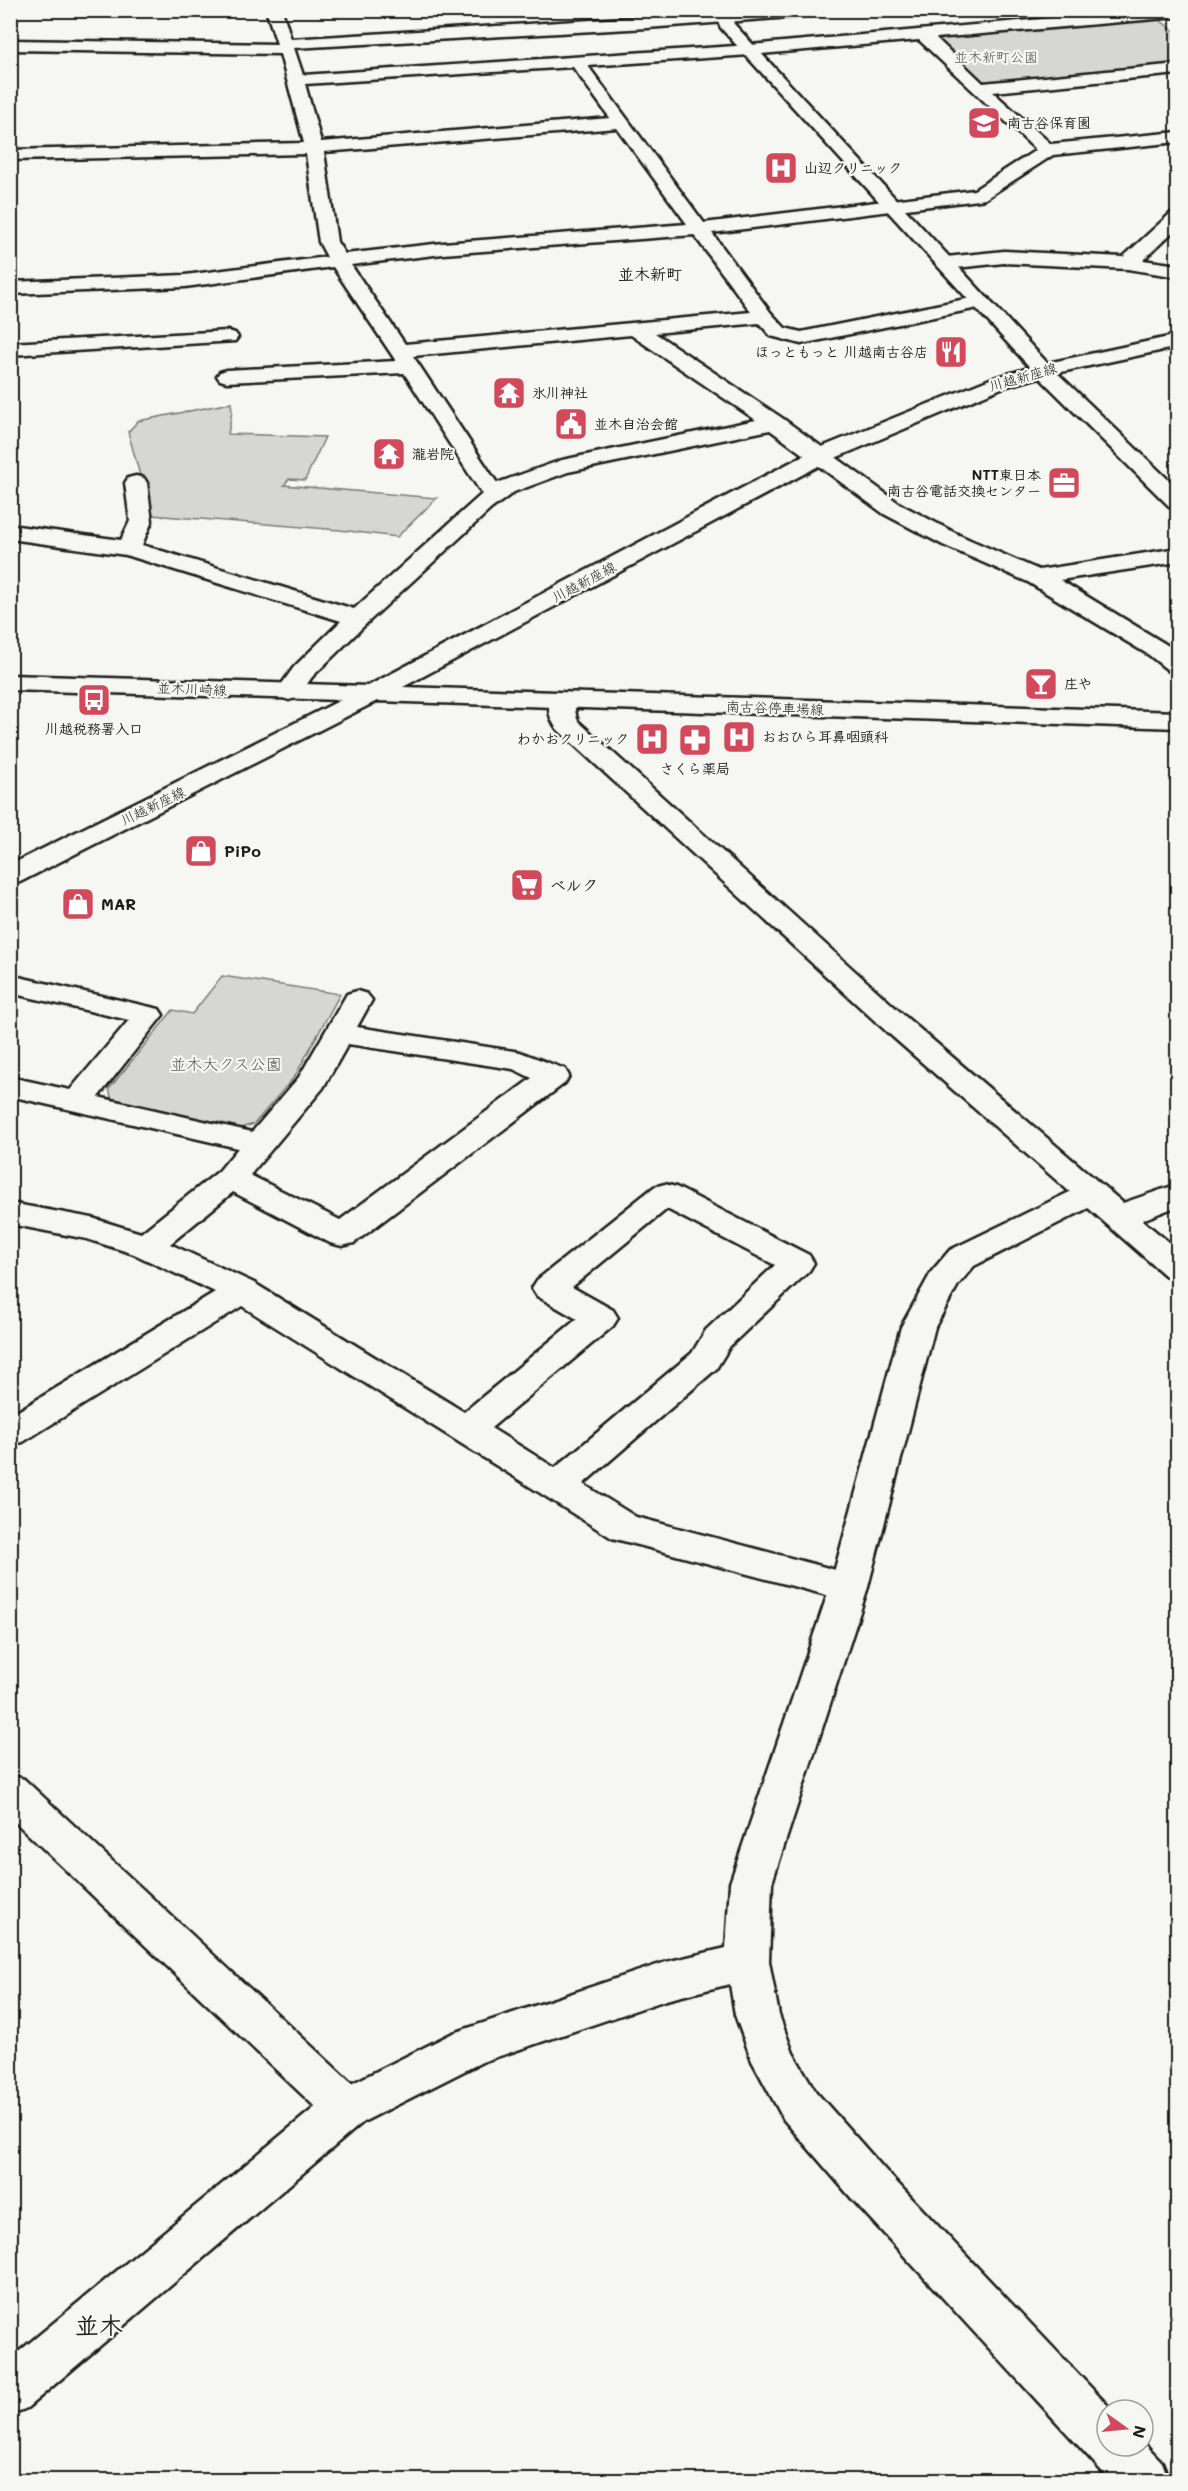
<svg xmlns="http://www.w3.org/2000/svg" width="1188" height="2491" viewBox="0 0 1188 2491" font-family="Mali,'Klee One',sans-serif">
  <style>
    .green { fill: #d6d6d2; stroke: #797977; stroke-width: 1.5 }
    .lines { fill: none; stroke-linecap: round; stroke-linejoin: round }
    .minor-casing { stroke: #1c1c1c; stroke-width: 5 }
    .tertiary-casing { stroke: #1c1c1c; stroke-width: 5 }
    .secondary-casing { stroke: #1c1c1c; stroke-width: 5 }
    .minor { fill: #f6f6f2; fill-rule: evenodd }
    .tertiary { fill: #f6f6f2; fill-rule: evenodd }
    .secondary { fill: #f6f6f2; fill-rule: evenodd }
    .labels { text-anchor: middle; stroke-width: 4.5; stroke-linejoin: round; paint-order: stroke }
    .far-park-label { font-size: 14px; fill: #545453; stroke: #f6f6f2 }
    .far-poi-label { font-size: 14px; font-weight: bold; fill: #1c1c1c; stroke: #f6f6f2; text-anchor: start }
    .far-street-label { font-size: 14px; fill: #1c1c1c; stroke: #f6f6f2 }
    .far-quarter-label { font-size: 16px; font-weight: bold; fill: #1c1c1c; stroke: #f6f6f2 }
    .poi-label { font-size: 16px; font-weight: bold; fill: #1c1c1c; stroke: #f6f6f2; text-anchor: start }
    .park-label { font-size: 16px; fill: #545453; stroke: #f6f6f2 }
    .near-quarter-label { font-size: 24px; font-weight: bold; fill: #1c1c1c; stroke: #f6f6f2 }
  </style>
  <rect width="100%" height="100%" fill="#f6f6f2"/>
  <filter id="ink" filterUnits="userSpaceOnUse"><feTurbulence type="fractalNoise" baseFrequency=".0167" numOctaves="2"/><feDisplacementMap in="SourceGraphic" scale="12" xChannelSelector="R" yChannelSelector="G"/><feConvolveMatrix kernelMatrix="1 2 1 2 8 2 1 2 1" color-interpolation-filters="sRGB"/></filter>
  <g filter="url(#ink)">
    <g class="green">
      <polygon points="1149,18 1158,19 1177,33 1177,66 994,83 983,81 937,39 941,36"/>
      <polygon points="231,403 232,411 228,434 325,437 305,480 289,479 284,485 437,498 397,537 340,530 151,515 128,432 138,421"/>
      <polygon points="222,976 340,994 295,1076 254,1124 234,1130 113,1104 109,1089 173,1010 192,1014"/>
    </g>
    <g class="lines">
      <g class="minor-casing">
        <g id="minor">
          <path d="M266,10H282L291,39L749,10H824L817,15L647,28L294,48L303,75L750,45L1142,10H1178V17L936,38L983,83L1178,64V74L993,92L1051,144L1178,132V142L1053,155L985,199L979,200L712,233L771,313L785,328L801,332L981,296L988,298L991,302L988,306L801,344L771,336L759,323L655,333L782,418L900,504L959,535L1039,570L1178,548V562L1060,580L1167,645L1178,653V673L1169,671L1149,655L1028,582L943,545L884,514L770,430L568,472L514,492L491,509L367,623L312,677L298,697L289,700L280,697L276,692L294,667L341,621L126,555L10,539V525L121,540L130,521L125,483L128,478L136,476L144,478L147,483L152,521L142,545L354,609L482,494L404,373L227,382L220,380L217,376L220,372L227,370L396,361L333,267L185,287L10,294V282L185,275L327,257L319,242L306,154L10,160V150L304,143L280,54L10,50V40L277,44ZM919,40L1036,150L974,190L704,223L588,66L750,55ZM573,67L610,118L321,142L305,84ZM617,128L687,224L443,243L345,254L337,242L324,152ZM694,235L751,312L405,344L351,265L443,254ZM631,335L756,420L562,460L497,483L413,356Z"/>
          <polygon points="1178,212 1178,227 1143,260 1178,265 1178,277 1128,269 1004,263 946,269 939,267 936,263 939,259 946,257 1004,251 1123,257 1171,213"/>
          <polygon points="228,331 235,333 238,337 235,341 10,355 10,343"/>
          <path d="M562,693L571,696C576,703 574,712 578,721L908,1019L1123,1203L1178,1184V1206L1142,1220L1178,1250V1279L1166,1276L886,1031L557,729C550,719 545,707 553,696Z"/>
          <path d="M10,975L159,1009L163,1015L98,1097L252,1132L299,1077L347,994L357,991L367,994L372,1000L357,1027L520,1052L565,1069L569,1076L565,1083L354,1243L342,1246L330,1243L233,1192L170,1244L254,1283L464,1412L577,1319L537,1296L532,1288L537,1280L654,1187L665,1184L676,1187L809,1255L814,1263L809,1271L730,1346L716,1369L583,1484L636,1517L862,1577L868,1587L862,1597L849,1601L612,1538L242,1306L23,1442L10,1445V1416L215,1292L134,1254L87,1239L10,1224V1203L92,1218L141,1233L219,1171L238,1148L10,1096V1077L70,1090L129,1020L10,993ZM348,1044L513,1069L532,1078L340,1220L250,1175L323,1088ZM667,1209L775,1265L706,1330L692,1353L555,1468L491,1428L613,1326L618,1318L613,1310L572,1287Z"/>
          <polygon points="10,1775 24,1779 363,2094 370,2108 363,2122 347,2128 331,2122 10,1817"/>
        </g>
      </g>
      <g class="tertiary-casing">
        <g id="tertiary">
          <polygon points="721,10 737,10 732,17 734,24 1050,366 1178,489 1178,509 1170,507 1036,374 721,28 716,17"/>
          <polygon points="1091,1184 1102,1187 1107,1194 1102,1201 974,1266 958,1285 935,1327 868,1587 772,1883 769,1961 779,2015 793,2053 816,2092 885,2170 1112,2410 1107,2410 1107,2446 1143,2446 1143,2442 1162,2462 1169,2480 1110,2480 853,2200 784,2120 752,2061 735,2015 730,1984 666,2000 482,2062 363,2122 27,2408 10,2415 10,2359 331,2094 453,2033 666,1962 726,1948 730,1883 830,1587 901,1327 932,1271 950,1250 1080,1187"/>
        </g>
      </g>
      <g class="secondary-casing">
        <polygon id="secondary" points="1178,335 1178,347 1047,375 1004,387 828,461 403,687 1178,712 1178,728 377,701 20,882 10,884 10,865 341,700 10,690 10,675 368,686 812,451 990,379 1043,364"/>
      </g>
      <use href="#minor" class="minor"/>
      <use href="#tertiary" class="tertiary"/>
      <use href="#secondary" class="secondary"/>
    </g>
  </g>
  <defs>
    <g id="school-square" transform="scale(1.725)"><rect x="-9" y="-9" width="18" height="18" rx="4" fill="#d1495b" stroke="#f6f6f2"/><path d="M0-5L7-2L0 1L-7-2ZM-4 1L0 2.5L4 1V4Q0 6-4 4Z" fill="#fff"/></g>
    <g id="hospital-square" transform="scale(1.725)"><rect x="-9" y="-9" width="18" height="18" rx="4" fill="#d1495b" stroke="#f6f6f2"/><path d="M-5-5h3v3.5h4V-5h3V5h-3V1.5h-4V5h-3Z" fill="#fff"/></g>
    <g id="restaurant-square" transform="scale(1.725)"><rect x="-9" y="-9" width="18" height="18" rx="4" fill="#d1495b" stroke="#f6f6f2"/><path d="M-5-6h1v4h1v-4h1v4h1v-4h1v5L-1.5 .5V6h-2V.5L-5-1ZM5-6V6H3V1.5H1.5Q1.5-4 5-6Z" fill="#fff"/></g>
    <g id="temple-square" transform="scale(1.725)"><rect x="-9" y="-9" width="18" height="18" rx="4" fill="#d1495b" stroke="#f6f6f2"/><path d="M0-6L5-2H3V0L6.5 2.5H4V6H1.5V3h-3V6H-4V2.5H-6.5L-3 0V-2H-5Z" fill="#fff"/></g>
    <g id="civic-square" transform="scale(1.725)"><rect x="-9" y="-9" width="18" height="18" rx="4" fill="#d1495b" stroke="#f6f6f2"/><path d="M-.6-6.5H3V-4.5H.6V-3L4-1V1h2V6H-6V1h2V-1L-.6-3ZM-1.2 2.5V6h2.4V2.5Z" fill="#fff"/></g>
    <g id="office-square" transform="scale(1.725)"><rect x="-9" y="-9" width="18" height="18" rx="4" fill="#d1495b" stroke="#f6f6f2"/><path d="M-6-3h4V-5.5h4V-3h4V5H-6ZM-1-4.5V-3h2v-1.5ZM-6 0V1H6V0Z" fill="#fff"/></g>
    <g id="bar-square" transform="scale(1.725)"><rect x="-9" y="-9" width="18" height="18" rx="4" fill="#d1495b" stroke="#f6f6f2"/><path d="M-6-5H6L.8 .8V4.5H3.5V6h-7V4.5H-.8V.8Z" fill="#fff"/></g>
    <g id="bus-square" transform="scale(1.725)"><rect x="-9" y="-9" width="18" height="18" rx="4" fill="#d1495b" stroke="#f6f6f2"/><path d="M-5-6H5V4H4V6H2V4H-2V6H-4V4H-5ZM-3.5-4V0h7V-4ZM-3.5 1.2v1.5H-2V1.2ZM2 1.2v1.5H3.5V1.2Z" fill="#fff"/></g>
    <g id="pharmacy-square" transform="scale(1.725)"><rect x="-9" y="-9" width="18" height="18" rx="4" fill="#d1495b" stroke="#f6f6f2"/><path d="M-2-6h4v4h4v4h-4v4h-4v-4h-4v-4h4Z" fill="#fff"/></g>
    <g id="shop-square" transform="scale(1.725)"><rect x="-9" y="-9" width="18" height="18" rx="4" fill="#d1495b" stroke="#f6f6f2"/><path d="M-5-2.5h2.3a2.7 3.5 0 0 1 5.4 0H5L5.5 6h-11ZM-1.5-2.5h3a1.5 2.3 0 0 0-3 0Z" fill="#fff"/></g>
    <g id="supermarket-square" transform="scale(1.725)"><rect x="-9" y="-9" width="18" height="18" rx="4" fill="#d1495b" stroke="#f6f6f2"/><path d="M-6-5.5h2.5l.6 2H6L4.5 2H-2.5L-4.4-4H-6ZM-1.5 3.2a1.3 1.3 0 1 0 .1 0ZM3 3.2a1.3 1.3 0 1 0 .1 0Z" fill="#fff"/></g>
  </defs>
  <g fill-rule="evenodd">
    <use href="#school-square" x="984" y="123"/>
    <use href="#hospital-square" x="781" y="168"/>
    <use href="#restaurant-square" x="951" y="352"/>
    <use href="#temple-square" x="509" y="393"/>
    <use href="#civic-square" x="571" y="424"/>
    <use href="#temple-square" x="389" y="454"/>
    <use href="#office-square" x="1064" y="483"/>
    <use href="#bar-square" x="1041" y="684"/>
    <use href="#bus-square" x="94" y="700"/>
    <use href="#hospital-square" x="739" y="737"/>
    <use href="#hospital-square" x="652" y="739"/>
    <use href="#pharmacy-square" x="695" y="740"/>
    <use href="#shop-square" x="201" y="851"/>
    <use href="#supermarket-square" x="527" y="885"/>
    <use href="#shop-square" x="78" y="904"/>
  </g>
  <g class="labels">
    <g class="far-park-label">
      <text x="996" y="62">並木新町公園</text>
    </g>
    <g class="far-poi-label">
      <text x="1007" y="128">南古谷保育園</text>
      <text x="804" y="173">山辺クリニック</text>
      <text x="928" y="357" text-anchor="end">ほっともっと 川越南古谷店</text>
      <text x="532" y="398">氷川神社</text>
      <text x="594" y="429">並木自治会館</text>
      <text x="412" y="459">瀧岩院</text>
      <text x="1041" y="480" text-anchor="end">NTT東日本<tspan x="1041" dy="16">南古谷電話交換センター</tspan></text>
      <text x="1064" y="689">庄や</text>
      <text x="94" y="734" text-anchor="middle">川越税務署入口</text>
      <text x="762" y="742">おおひら耳鼻咽頭科</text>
      <text x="629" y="744" text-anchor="end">わかおクリニック</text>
      <text x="695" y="774" text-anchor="middle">さくら薬局</text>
    </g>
    <g class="far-street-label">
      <text transform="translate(1023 377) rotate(-16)" y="5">川越新座線</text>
      <text transform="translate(584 582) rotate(-28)" y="5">川越新座線</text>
      <text transform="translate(192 689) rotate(2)" y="5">並木川崎線</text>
      <text transform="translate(775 708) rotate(2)" y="5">南古谷停車場線</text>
      <text transform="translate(153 806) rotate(-26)" y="5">川越新座線</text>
    </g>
    <g class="far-quarter-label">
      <text x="650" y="280">並木新町</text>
    </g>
    <g class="poi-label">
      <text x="224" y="857">PiPo</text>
      <text x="550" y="891">ベルク</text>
      <text x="101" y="910">MAR</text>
    </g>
    <g class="park-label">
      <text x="226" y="1070">並木大クス公園</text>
    </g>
    <g class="near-quarter-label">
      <text x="99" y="2334">並木</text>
    </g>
  </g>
  <rect width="1188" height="2491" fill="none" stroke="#f6f6f2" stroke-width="36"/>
  <rect x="18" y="18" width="1152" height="2455" fill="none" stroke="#1c1c1c" stroke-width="2" filter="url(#ink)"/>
  <g transform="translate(1125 2428) rotate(105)"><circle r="28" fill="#f6f6f2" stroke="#9f9f9c" stroke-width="1.5"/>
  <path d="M0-4.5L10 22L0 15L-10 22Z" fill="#d1495b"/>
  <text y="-9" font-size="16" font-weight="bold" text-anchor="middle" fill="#1c1c1c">N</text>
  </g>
</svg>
